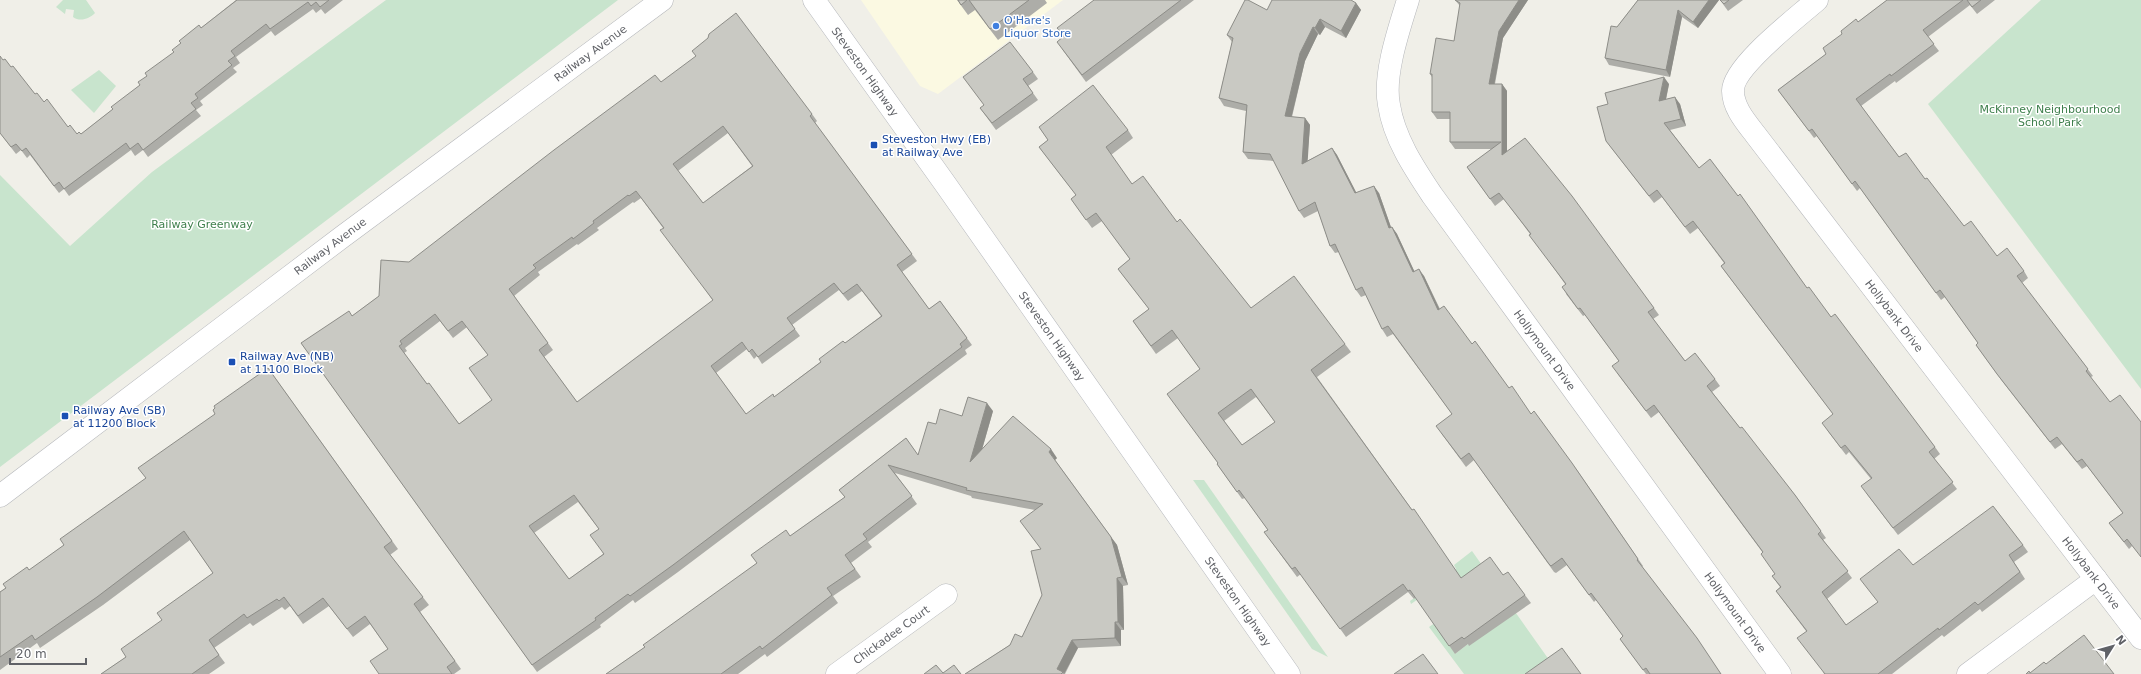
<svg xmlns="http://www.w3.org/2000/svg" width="2141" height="674" viewBox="0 0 2141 674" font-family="'DejaVu Sans',sans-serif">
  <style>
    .commercial { fill: #fbf9e2 }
    .green { fill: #c8e4cd }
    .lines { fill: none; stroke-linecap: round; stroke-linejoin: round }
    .minor-casing { stroke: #b5b7bb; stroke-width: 23 }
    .tertiary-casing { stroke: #b5b7bb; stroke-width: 23 }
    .secondary-casing { stroke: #b7b9be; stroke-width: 23 }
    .minor { stroke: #fff; stroke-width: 22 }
    .tertiary { stroke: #fff; stroke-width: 22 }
    .secondary { stroke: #fff; stroke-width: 22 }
    .wall { fill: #adada8; fill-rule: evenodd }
    .shaded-wall { fill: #8d8d88 }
    .building { fill: #c9c9c3; stroke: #8d8d88; fill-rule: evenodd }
    .shop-dot { fill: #3f7fe0; stroke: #fff; stroke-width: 1.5 }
    .transit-dot { fill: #1a4fb4; stroke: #fff; stroke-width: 1.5 }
    .labels { text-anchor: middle; stroke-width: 3; stroke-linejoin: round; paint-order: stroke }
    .shop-label { font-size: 11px; fill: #366cbe; stroke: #fff; text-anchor: start }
    .street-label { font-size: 11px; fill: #606267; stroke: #fff }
    .park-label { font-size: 11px; fill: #3e7f4c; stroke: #fff }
    .transit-label { font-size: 11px; fill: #164399; stroke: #fff; text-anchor: start }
  </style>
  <rect width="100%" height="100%" fill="#f0efe8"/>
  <polygon class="commercial" points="861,0 1063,0 938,94 920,86"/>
  <g class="green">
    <path d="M63,0H86L95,13C89,19 80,22 73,17L74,10L66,9L65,14L56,7Z"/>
    <polygon points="386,0 618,0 0,467 0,175 70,246 152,172"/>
    <polygon points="2041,0 2141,0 2141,389 1928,104"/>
    <polygon points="99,70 116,86 94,113 71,90"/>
    <polygon points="1193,480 1204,480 1328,657 1312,649"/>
    <polygon points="1472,551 1552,664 1539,674 1464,674 1429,627 1448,614 1455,654 1468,644 1434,588 1411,604 1410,601 1456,569 1454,565"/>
  </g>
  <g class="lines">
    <g class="minor-casing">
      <g id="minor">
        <path id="s1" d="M1408,0C1399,29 1383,75 1389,105C1394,138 1414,168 1432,195L1780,674"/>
        <path id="s2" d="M1817,0C1798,17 1732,67 1733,91C1733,107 1745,121 1755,134L2141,638"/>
        <path id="s3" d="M837,674L946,595"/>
        <polyline points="1968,674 2096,579"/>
      </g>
    </g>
    <g class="tertiary-casing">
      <g id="tertiary">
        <path id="s4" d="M0,496L342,237L662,0"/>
      </g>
    </g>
    <g class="secondary-casing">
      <g id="secondary">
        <path id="s5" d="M814,0L946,185L1289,674"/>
      </g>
    </g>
    <use href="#minor" class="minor"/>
    <use href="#tertiary" class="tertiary"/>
    <use href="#secondary" class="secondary"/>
  </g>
  <g class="wall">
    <polygon points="236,0 343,0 325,14 321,9 316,13 313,9 275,36 271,31 236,57 240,63 233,68 237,72 200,101 203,105 196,110 201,116 148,157 143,150 135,156 131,150 69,196 64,189 59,193 30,155 27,158 21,150 16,154 0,133 3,60 11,67 35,94 44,102 68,127 77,134 81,134 113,109 140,85 147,76 201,28"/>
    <polygon points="957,0 1045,0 1047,3 998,40 975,10 968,15"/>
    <polygon points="1094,0 1194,0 1086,82 1062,49 1064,37"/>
    <polygon points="1455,0 1528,0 1503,38 1495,84 1502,84 1507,91 1507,151 1654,308 1659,315 1653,319 1685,361 1715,379 1720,386 1712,392 1740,428 1795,495 1826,538 1823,540 1852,578 1827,599 1846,625 1878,602 1913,565 2023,545 2028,552 2014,562 2025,579 1982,612 1980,609 1944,637 1942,635 1892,674 1824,674 1806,631 1776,591 1780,587 1772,576 1775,574 1763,553 1659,412 1651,418 1617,373 1619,361 1585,315 1583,316 1566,294 1565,284 1530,234 1504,199 1495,206 1467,167 1492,149 1455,149 1450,142 1450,119 1437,119 1432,112 1432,77 1430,74 1454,41 1460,6"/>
    <polygon points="1638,0 1719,0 1698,28 1682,17 1670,77 1609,65 1605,58 1617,27"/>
    <polygon points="1720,0 1743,0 1728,11"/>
    <polygon points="1887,0 1995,0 1977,14 1970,5 1928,37 1939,51 1896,83 1895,81 1861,106 1899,157 1925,179 1964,226 1997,256 2024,271 2028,278 2022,283 2093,376 2091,377 2132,546 2129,549 2109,523 2123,513 2087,466 2082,469 2062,444 2055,449 2002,381 1976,345 1978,343 1945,297 1941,300 1860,188 1857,191 1817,136 1814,138 1778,90 1826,54 1858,22"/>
    <polygon points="1356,3 1361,10 1346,38 1325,27 1320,35 1318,34 1305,61 1292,117 1305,118 1310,125 1307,161 1332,148 1337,155 1356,192 1379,193 1391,227 1392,227 1397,234 1414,271 1424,276 1440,309 1472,344 1531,414 1577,470 1643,566 1642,567 1721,674 1646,674 1620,639 1623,636 1596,600 1594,602 1567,565 1556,573 1554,572 1474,460 1466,467 1441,433 1452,414 1393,334 1387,337 1382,329 1366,295 1361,297 1356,290 1339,252 1335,253 1330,246 1318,211 1304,218 1299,211 1274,161 1248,159 1243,152 1246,111 1224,106 1219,98 1232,42 1227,35 1267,10"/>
    <polygon points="1033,72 1038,79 1028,86 1038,100 996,130 980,108"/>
    <path d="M661,82L812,114L817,121L815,123L917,261L902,272L929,309L940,301L972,345L965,350L967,354L678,572L635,603L633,600L600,625L601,627L537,672L301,343L352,316L379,296L409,262ZM728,133L752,166L703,203L678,171ZM641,198L663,228L713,301L577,402L544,357L553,350L514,296L540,275L538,272L577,244L578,245L599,230L597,228L633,202L634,203ZM839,290L848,301L862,291L881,316L774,397L746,414L716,373L747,349L754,359L757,356L762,364L800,336L792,325ZM440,321L453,338L467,327L488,355L492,400L459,424L427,384L404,353L407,351L405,348ZM578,502L599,529L603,554L569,579L534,533Z"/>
    <polygon points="1669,84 1666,100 1680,104 1686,126 1670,130 1699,168 1807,288 1831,317 1935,447 1940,454 1934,459 1957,489 1898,535 1866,493 1871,479 1849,452 1846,455 1827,430 1833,414 1726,273 1721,266 1724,263 1698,228 1690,234 1662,197 1654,203 1606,141 1608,104"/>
    <path d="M1039,127L1128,130L1133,138L1111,155L1132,184L1177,222L1251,308L1345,344L1351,352L1317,377L1461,578L1503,575L1525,595L1531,603L1469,646L1468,644L1455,654L1416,597L1414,599L1408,592L1346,637L1301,574L1297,577L1270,540L1268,530L1245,498L1242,499L1217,464L1218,463L1200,369L1178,338L1156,354L1133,321L1149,309L1118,269L1130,259L1102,221L1092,228L1071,199L1076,195L1039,147L1048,140ZM1256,397L1275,422L1242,445L1224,421Z"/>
    <polygon points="268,368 398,549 390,555 429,605 420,612 461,669 454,674 379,674 388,649 370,624 353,637 329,606 303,624 290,606 285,610 282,607 253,626 250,623 214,648 225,663 209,674 101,674 126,657 162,620 213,573 190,540 103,605 40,648 37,643 0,670 0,592 64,545 145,479 215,414"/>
    <polygon points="993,411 982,450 1057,458 1055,460 1117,545 1128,585 1123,586 1124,630 1121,630 1121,646 1078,648 1065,674 965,674 1022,637 1042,595 1041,549 1035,510 972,498 971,496 895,473 917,504 868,542 872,547 851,563 861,577 833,596 838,603 767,657 765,654 738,674 606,674 645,647 757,563 790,536 845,497 839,490 906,438 918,455 936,424 962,416"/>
  </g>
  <g class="shaded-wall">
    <polygon points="1519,0 1528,0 1503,38 1493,91 1489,84 1499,31"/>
    <polygon points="1709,0 1719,0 1698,28 1693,22"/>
    <polygon points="1356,3 1361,10 1346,38 1341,31"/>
    <polygon points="1678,10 1682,17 1670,77 1666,70"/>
    <polygon points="1320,19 1325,27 1320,35 1315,28"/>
    <polygon points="1313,27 1318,34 1305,61 1290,123 1285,116 1300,53"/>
    <polygon points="1664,77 1669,84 1664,108 1659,101"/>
    <polygon points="1502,84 1507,91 1507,162 1502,155"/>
    <polygon points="1675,97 1680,104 1686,126 1681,119"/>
    <polygon points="1305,118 1310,125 1307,171 1302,164"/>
    <polygon points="1332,148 1337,155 1360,200 1355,193"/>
    <polygon points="1374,186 1379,193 1394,236 1389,228"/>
    <polygon points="1392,227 1397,234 1418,279 1413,272"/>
    <polygon points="1419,269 1424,276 1443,317 1438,310"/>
    <polygon points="987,403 993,411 976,470 970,462"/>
    <polygon points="1051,449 1057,458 1055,460 1049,452"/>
    <polygon points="1111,537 1117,545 1128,585 1122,577"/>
    <polygon points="1117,578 1123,586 1124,630 1118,622"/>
    <polygon points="1115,622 1121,630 1121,646 1115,638"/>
    <polygon points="1072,640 1078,648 1064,674 1063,672 1057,669"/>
  </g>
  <g class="building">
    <polygon points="237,0 329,0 320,7 316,2 311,6 308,2 270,29 266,24 231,51 235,56 228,61 232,65 195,94 198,98 191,103 196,109 143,150 138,143 130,149 126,143 64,189 59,182 54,186 26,148 22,151 16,144 11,147 0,133 0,56 3,60 5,59 11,67 13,66 35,94 37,93 44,102 47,99 68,127 70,125 77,134 79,132 81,134 113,109 111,107 140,85 138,82 147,76 145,73 174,52 172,50 181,43 179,41 199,25 201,28"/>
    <polygon points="958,0 967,0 961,5"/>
    <polygon points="969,0 1029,0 990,29"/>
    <polygon points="1094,0 1181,0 1082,75 1057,42 1064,36 1057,28"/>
    <polygon points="1245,0 1248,0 1267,10 1272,0 1351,0 1356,3 1341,31 1320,19 1315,28 1313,27 1300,53 1285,116 1305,118 1302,164 1332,148 1355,193 1374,186 1389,228 1392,227 1413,272 1419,269 1438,310 1444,306 1472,344 1475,341 1509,388 1512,386 1531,414 1534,411 1572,463 1638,559 1637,560 1697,638 1721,674 1650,674 1646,668 1643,670 1620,639 1623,636 1591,593 1589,595 1562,558 1551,566 1549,564 1469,453 1461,459 1436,426 1452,414 1388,326 1382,329 1362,287 1356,290 1335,244 1330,246 1315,202 1299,211 1270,154 1243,152 1247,105 1219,98 1233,38 1227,35"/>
    <polygon points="1455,0 1519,0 1499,31 1489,84 1502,84 1502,155 1525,138 1572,196 1654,308 1648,312 1685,361 1695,353 1715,379 1707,386 1740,428 1742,427 1795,495 1821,531 1818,534 1848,571 1822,592 1846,625 1878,602 1860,579 1899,549 1913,565 1993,506 2023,545 2009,555 2020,572 1978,605 1975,602 1939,630 1938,628 1878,674 1825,674 1797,638 1807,631 1776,591 1781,587 1772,576 1775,574 1761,554 1763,552 1654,405 1646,411 1612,366 1619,361 1580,308 1578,309 1562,287 1566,284 1529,235 1531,234 1499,193 1490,199 1467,167 1501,142 1450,142 1450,112 1432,112 1432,74 1430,74 1436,38 1454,41 1460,3"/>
    <polygon points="1638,0 1709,0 1693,22 1678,10 1666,70 1605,58 1611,26 1617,27"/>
    <polygon points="1720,0 1729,0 1724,4"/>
    <polygon points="1887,0 1963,0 1923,30 1934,44 1891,76 1890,74 1856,99 1899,157 1906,153 1925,179 1927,178 1964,226 1971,221 1997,256 2007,248 2024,271 2017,276 2088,369 2086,371 2110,402 2120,395 2141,422 2141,557 2127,539 2124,542 2109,523 2123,513 2082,459 2077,462 2057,437 2050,442 1997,374 1976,345 1978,343 1940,290 1936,293 1855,181 1852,184 1812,129 1809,131 1778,90 1826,54 1823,48 1842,34 1841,31 1856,19 1858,22"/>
    <polygon points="1967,0 1981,0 1972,7"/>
    <path d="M736,13L812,114L810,116L912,254L897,265L929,309L940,301L967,338L960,344L962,347L673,565L630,596L628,594L595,618L596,620L532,665L301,343L349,311L352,316L379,296L381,260L409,262L554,150L655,75L661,82L696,56L692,51L708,38L709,34ZM723,126L753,166L703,203L673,164ZM636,191L664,228L660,230L713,300L577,402L539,350L548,343L509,289L536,268L533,265L572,237L573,239L594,223L593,221L628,195L629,196ZM834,283L843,294L857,284L882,316L845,343L843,341L819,359L821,362L774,397L773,394L746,414L711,366L742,342L749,352L752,349L758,357L795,329L787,318ZM435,314L448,331L462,321L488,355L469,368L492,400L459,424L429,383L427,384L399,346L402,344L400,341ZM574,495L599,529L590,535L604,554L569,579L529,526Z"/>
    <polygon points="1010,42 1033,72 1023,79 1033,93 992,123 980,108 984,105 963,77"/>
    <polygon points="1664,77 1659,101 1675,97 1681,119 1664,123 1699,168 1710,159 1738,196 1740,194 1807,288 1809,287 1831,317 1835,314 1935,447 1929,452 1953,482 1893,528 1861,486 1872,478 1845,445 1841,448 1822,423 1833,414 1721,266 1725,263 1693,221 1685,227 1657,190 1649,196 1606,141 1597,107 1608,104 1605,93"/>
    <path d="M1093,85L1128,130L1106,147L1132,184L1143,176L1177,222L1180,219L1251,308L1294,276L1345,344L1311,370L1412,510L1414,509L1461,578L1490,557L1503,575L1508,572L1525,595L1464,639L1462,637L1449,646L1410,590L1408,591L1403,584L1340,629L1295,567L1292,569L1264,532L1268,530L1239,490L1237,492L1217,464L1218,463L1167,394L1200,369L1172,330L1151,346L1133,321L1149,309L1118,269L1130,259L1096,213L1086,220L1071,199L1076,195L1039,147L1048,140L1039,127ZM1251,389L1275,422L1242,445L1218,413Z"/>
    <polygon points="268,368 392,541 384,547 423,597 414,604 455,661 447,667 452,674 379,674 370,661 388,649 365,616 347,629 323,598 298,616 284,597 279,601 277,599 247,618 244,614 209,640 219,655 192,674 101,674 126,657 121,649 162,620 157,613 213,573 184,531 97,597 35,640 32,635 0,657 0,592 6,588 3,584 27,567 29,570 64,545 60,539 146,478 138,468 215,414 213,410 215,408 214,406"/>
    <polygon points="968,397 987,403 970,462 1013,416 1051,449 1049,452 1111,537 1122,577 1117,578 1118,622 1115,622 1115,638 1072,640 1057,669 1063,672 1061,674 965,674 1010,645 1015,634 1022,637 1042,595 1031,551 1041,549 1020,521 1043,504 966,490 967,488 888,465 912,496 863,534 867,539 845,555 855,569 827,588 832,595 762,649 760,646 721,674 606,674 645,647 643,645 757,563 751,555 786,530 790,536 845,497 839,490 906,438 918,455 928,422 936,424 940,409 962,416"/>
    <polygon points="2084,635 2114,674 2026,674 2029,671 2030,673 2044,662 2046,664"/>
    <polygon points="1562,648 1581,674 1525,674"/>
    <polygon points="1423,654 1438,674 1394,674"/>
    <polygon points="936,665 943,673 954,665 961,674 924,674"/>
  </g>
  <circle class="shop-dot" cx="996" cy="26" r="4"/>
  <g class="transit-dot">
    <rect x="870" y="141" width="8" height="8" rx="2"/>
    <rect x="228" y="358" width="8" height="8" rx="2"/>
    <rect x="61" y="412" width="8" height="8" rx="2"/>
  </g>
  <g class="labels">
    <g class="shop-label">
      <text x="1004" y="24">O'Hare's<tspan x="1004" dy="13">Liquor Store</tspan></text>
    </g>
    <g class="street-label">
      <text dy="4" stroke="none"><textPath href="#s4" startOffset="738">Railway Avenue</textPath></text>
      <text dy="4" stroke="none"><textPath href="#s5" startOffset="88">Steveston Highway</textPath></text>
      <text dy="4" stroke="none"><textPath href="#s4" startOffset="414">Railway Avenue</textPath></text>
      <text dy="4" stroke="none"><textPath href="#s2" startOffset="404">Hollybank Drive</textPath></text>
      <text dy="4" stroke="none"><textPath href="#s5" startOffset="412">Steveston Highway</textPath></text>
      <text dy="4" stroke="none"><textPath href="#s1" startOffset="400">Hollymount Drive</textPath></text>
      <text dy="4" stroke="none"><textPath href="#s2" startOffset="728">Hollybank Drive</textPath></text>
      <text dy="4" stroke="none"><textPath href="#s5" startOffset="736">Steveston Highway</textPath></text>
      <text dy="4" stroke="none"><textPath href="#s1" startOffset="724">Hollymount Drive</textPath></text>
      <text dy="4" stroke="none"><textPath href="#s3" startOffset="67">Chickadee Court</textPath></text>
    </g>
    <g class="park-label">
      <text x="2050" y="113">McKinney Neighbourhood<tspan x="2050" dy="13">School Park</tspan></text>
      <text x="202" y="228">Railway Greenway</text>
    </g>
    <g class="transit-label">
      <text x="882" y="143">Steveston Hwy (EB)<tspan x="882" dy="13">at Railway Ave</tspan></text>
      <text x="240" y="360">Railway Ave (NB)<tspan x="240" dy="13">at 11100 Block</tspan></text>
      <text x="73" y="414">Railway Ave (SB)<tspan x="73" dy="13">at 11200 Block</tspan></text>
    </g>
  </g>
  <g transform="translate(2113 646) rotate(53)" stroke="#ffffff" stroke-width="3" paint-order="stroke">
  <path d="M0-3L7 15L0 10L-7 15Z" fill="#606267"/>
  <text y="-6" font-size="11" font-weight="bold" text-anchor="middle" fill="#606267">N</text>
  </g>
  <path d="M10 658v6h76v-6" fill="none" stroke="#606267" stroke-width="2"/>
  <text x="16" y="658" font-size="12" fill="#606267" stroke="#ffffff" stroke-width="3" paint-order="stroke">20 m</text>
</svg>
